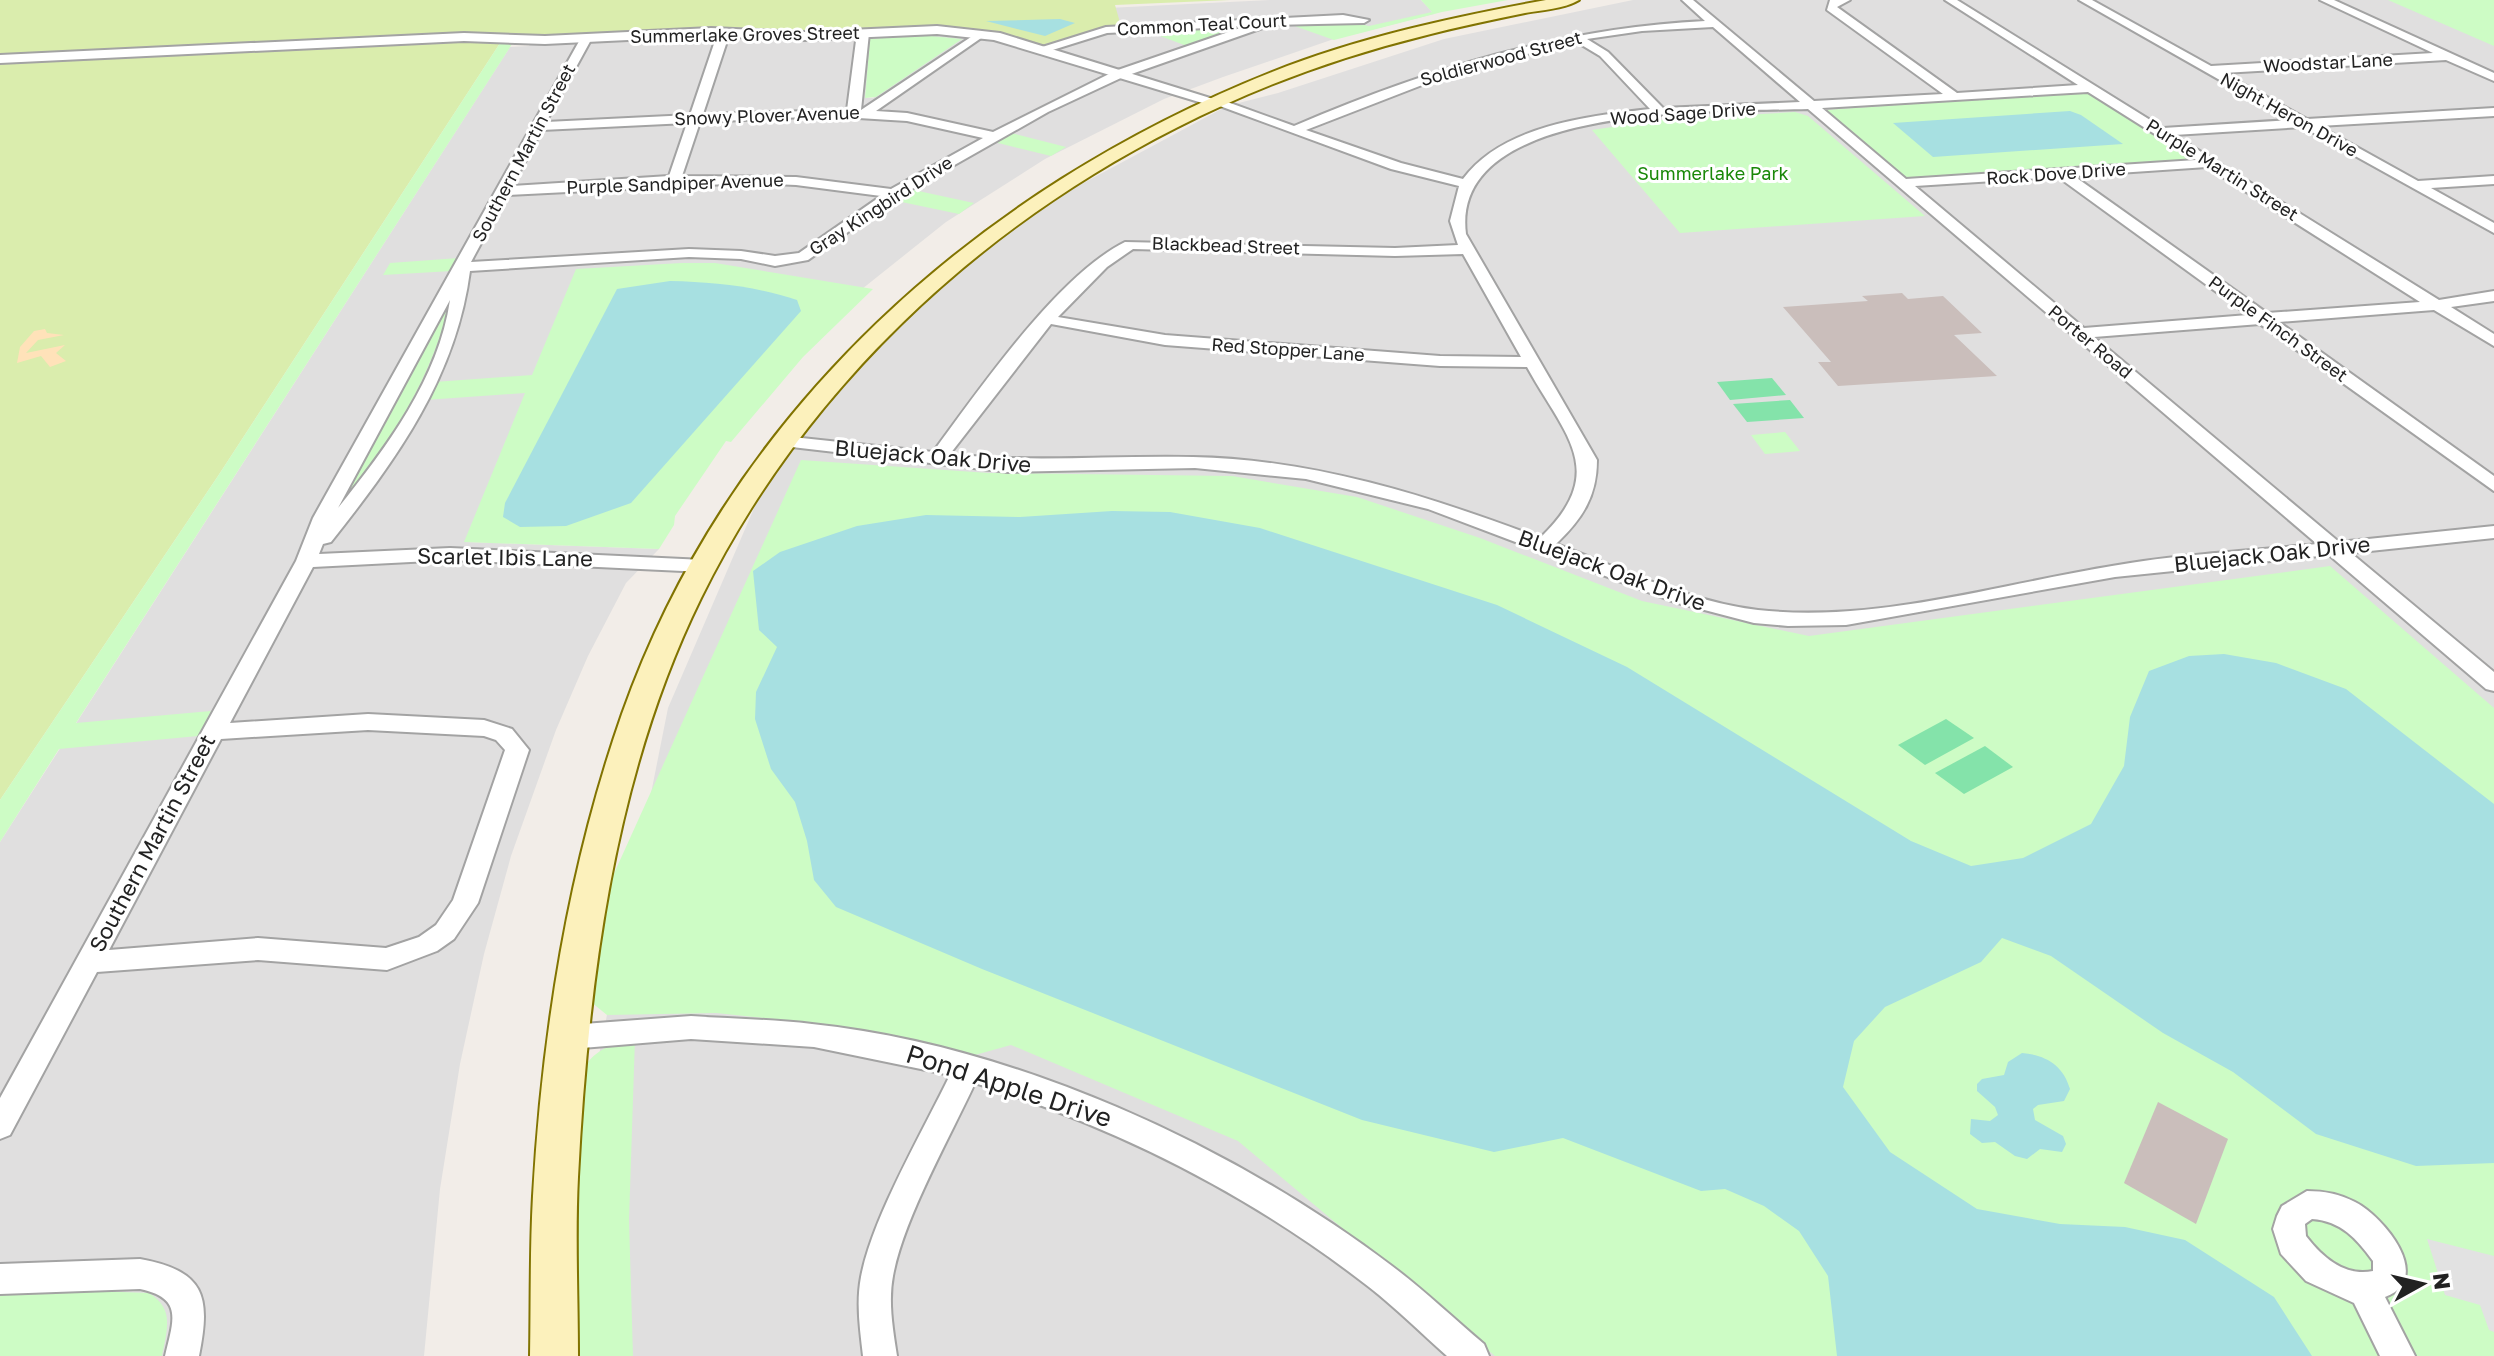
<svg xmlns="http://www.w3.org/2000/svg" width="2494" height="1356" viewBox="0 0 2494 1356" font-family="'Golos Text',sans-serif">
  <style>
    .residential { fill: #e0dfdf; fill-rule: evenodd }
    .grass { fill: #daedad }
    .sand { fill: #ffe2b9 }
    .park { fill: #cdfcc5 }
    .pitch { fill: #84e3aa }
    .parking { fill: #e2e2e2 }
    .water { fill: #a7e0e1 }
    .building { fill: #cabebb }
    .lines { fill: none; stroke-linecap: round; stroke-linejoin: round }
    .minor-casing { stroke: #a3a3a3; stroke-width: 4 }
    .tertiary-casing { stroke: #a3a3a3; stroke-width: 4 }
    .secondary-casing { stroke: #817301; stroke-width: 4 }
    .minor { fill: #fff; fill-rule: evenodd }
    .tertiary { fill: #fff; fill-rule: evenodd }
    .secondary { fill: #fcf1bc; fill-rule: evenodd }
    .labels { text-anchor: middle; stroke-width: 6; stroke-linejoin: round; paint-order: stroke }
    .far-street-label { font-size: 18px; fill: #222; stroke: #fff }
    .far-park-label { font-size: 18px; fill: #198808; stroke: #fff }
    .street-label { font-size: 22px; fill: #222; stroke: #fff }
    .near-street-label { font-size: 26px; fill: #222; stroke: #fff }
  </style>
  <rect width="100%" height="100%" fill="#f2ede8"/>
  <g class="residential">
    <path d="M1270,0H1421L1434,14L1331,40L1223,77L1164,99L1045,159L946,222L862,289L465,542L659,549L626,583L588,656L556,730L511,856L484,954L460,1064L440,1189L424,1356H147L0,1305V842L510,47L529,46L534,36ZM932,35L887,88L873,98H865L872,38Z"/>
    <polygon points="1633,0 2494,0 2494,1356 575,1356 598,1060 668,708 783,441 985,236 1227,106 1278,93 1444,39"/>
  </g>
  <polygon class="grass" points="0,0 1230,0 1115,5 1121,26 1089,31 1042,45 985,32 504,37 218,476 0,800"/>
  <polygon class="sand" points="45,329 47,333 64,335 38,340 26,353 65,345 56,353 66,361 50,367 41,356 17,363 20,347 34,331"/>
  <g class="park">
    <polygon points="1421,0 1508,0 1442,12 1334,40 1286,23 1344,21 1369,26 1432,12"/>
    <polygon points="2388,0 2494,0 2494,46"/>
    <polygon points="1225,25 1235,29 1187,46 1144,30"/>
    <polygon points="921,35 962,39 876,97 865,98 870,39"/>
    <polygon points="502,40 514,41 76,723 211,711 198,736 59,749 0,842 0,800 218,476"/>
    <polygon points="2087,92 2196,160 1914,180 1899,174 1825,110"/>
    <polygon points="1795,112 1808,116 1925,216 1680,233 1592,130 1659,120"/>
    <polygon points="1007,132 1066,147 1051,156 990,141"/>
    <polygon points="909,189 974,203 959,214 892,200"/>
    <polygon points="459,258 452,271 383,275 390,263"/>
    <polygon points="682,263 715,263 873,289 803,357 731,442 726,441 675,516 674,525 659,549 464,542 525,393 425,400 434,382 532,375 576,269"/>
    <path d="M453,291C433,380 386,450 330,520Z"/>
    <polygon points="1785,432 1800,451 1765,454 1751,435"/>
    <polygon points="801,460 989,473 1232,476 1357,497 1480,538 1642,601 1809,636 2330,566 2494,708 2494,1356 1495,1356 1238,1141 1011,1045 975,1055 913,1039 814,1023 716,1013 607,1015 591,1002 607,889"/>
    <path d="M635,1038L629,1220L633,1356H569L581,1072C594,1050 610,1044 635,1038Z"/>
    <path d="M64,1290L149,1293C175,1309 167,1330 162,1356H0V1292Z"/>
  </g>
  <g class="pitch">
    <polygon points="1772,378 1786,395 1730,400 1717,382"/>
    <polygon points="1790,400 1804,418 1747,422 1733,404"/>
    <polygon points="1946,719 1974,738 1925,765 1898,745"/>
    <polygon points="1985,746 2013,767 1964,794 1935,773"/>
  </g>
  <polygon class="parking" points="2427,1239 2494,1256 2494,1332 2489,1330 2480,1305 2445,1295"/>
  <g class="water">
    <polygon points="1060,19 1075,23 1045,36 986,21"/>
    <polygon points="2070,111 2081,115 2123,144 1933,157 1893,123"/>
    <path d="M670,281C714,282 755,286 797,300L801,311L631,503L566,526L520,527L503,517L505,503L617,289Z"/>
    <polygon points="1112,511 1170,512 1260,528 1497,605 1627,667 1911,841 1971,866 2023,858 2091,824 2124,766 2130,717 2149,671 2189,656 2224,654 2276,663 2346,689 2494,804 2494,1163 2416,1166 2316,1134 2233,1072 2163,1033 2051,956 2002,938 1981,962 1885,1007 1854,1041 1843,1087 1890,1152 1977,1209 2060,1224 2125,1227 2185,1240 2274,1297 2312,1356 1837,1356 1828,1276 1799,1231 1764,1206 1725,1189 1701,1191 1563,1138 1494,1152 1362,1120 982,969 836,907 814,880 807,841 795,802 771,769 755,719 756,692 777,647 759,630 753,571 780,552 857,526 926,515 1020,517"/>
    <path d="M2022,1053C2046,1055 2063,1065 2070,1089L2064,1101L2038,1105L2033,1109L2035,1120L2063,1136L2066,1144L2062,1152L2040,1149L2027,1159L2015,1156L1995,1142L1982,1143L1970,1134L1971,1119L1990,1121L1998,1115L1995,1107L1977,1091V1084L1982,1079L2004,1075L2008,1062Z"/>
  </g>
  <g class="building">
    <polygon points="1902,293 1908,299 1943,296 1982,333 1954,335 1997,376 1838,386 1818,362 1831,362 1783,307 1868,301 1862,296"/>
    <polygon points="2158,1102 2228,1139 2196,1224 2124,1183"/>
  </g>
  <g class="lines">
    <g class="minor-casing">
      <g id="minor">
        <path d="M1682,0H1693L1814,101L1943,94L1827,10L1830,0H1850L1837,7L1957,93L2078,85L1945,0H1957L2163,128L2290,120L2079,0H2092L2211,66L2433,53L2320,0H2334L2494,73V81L2446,60L2223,73L2307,119L2494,108V116L2319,126L2418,181L2494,176V184L2431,188L2494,223V233L2303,127L2174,135L2439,300L2494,291V301L2451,307L2494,334V346L2434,310L2279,322L2494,476V491L2260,324L2094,337L2339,542L2494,526V538L2351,553L2494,672V691L2486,689L2329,555L2115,577L1846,625L1788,626L1754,623L1674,602L1428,509L1306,479L1195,468L1008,472L783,446L774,441L783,436L933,452C979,390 1057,276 1125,242L1395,248L1458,245L1450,221L1459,186L1391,169L1209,102L1219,99L1294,126C1427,69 1561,28 1705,21ZM1713,27L1800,102L1663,108L1608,52L1587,39L1642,31ZM1575,41L1600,56L1650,109C1589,116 1503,125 1463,179L1401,163L1306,130L1448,75ZM2088,92L2196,160L1906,179L1822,108ZM1808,109L2317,544C2249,551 2179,554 2112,566C1996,585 1876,623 1758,610C1689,602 1621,568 1556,544C1582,519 1597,497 1597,460L1466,234C1449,101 1725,112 1808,109ZM2207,167L2420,302L2267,313L2074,176ZM2058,177L2248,315L2084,328L1915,186ZM1133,249L1395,256L1463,254L1521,357L1440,356L1165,335L1058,317L1107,267ZM1051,324L1165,345L1440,366L1527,367C1565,436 1610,471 1540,538C1429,496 1313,459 1193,457C1111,455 1031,463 950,454Z"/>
        <path d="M1343,15L1369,20L1364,23L1271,25L1123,77L1048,112L898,197L808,260L775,266L741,259L689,257L470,271C456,378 396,460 331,542L323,544L319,554L450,548L704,560L714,566L704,572L450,560L313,567L230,723L368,714L484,720L512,729L529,750L478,903L454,939L437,951L387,970L258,960L97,972L10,1135L0,1139V1098L296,561L313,518L582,36L592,38L546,122L690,115L718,32L724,29L730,32L703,114L847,110L857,33L863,30L869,33L861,110L980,31L984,36L876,111L907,113L993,132L1115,71L1246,26L1107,33L1043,53L1039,52V48L1106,27ZM826,116L907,121L983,138L891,189L796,177L682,176L700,122ZM687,123L669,176L512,186L542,130ZM747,183L796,185L881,196L799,253L775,256L741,251L689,249L471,262L507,195ZM450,300C439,378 386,448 338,508ZM368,730L484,736L496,740L505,750L453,900L436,925L419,937L386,948L258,938L109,950L221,739Z"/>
        <path d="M691,1016C731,1019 772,1019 812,1024C1013,1045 1231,1144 1392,1266C1424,1290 1453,1318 1484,1344L1489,1356H1447C1421,1333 1396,1308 1369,1287C1251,1195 1118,1128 975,1083C950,1137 903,1220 893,1276C888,1302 893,1330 897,1356H863C860,1330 856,1303 861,1277C872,1218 923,1131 950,1075L814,1047L691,1039L570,1049L560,1045L556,1037L560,1029L570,1025Z"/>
        <path d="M2307,1191C2324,1191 2340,1194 2355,1202C2383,1216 2435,1278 2385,1297L2415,1356H2380L2354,1303L2306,1281L2281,1254L2273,1229L2277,1216L2282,1206ZM2312,1219C2341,1221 2357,1239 2373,1261V1271C2345,1277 2322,1257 2306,1236L2305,1224Z"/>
        <path d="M140,1259C205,1271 211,1296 199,1356H165C173,1321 184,1298 140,1289L0,1294V1264Z"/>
      </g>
    </g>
    <g class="tertiary-casing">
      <polygon id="tertiary" points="937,26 1000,33 1223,102 1209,105 994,40 937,34 805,40 711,36 545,44 464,41 0,63 0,55 464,33 545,36 711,28 805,32"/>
    </g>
    <g class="secondary-casing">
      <path id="secondary" d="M1546,0H1579C1564,9 1542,10 1525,13C1491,20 1457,27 1423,36C1338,57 1254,88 1176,128C973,231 802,393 701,598C614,775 588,982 578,1177C575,1236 578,1296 578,1356H530C531,1303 530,1249 533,1196C542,1034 568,868 622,714C729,411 978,189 1272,72C1360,37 1454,17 1546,0Z"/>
    </g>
    <use href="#minor" class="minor"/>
    <use href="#tertiary" class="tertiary"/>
    <use href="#secondary" class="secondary"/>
  </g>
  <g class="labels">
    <g class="far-street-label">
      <text transform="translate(1202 25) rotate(-3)" y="6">Common Teal Court</text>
      <text transform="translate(745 35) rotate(-1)" y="6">Summerlake Groves Street</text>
      <text transform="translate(1501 59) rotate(-15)" y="6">Soldierwood Street</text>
      <text transform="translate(2328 63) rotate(-3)" y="6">Woodstar Lane</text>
      <text transform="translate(1683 114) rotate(-4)" y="6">Wood Sage Drive</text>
      <text transform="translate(2289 115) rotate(29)" y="6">Night Heron Drive</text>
      <text transform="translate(767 116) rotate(-2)" y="6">Snowy Plover Avenue</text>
      <text transform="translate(524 153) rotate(-62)" y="6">Southern Martin Street</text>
      <text transform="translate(2222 170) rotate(32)" y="6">Purple Martin Street</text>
      <text transform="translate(2056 174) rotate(-4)" y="6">Rock Dove Drive</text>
      <text transform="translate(675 184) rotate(-2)" y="6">Purple Sandpiper Avenue</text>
      <text transform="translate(881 206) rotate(-33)" y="6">Gray Kingbird Drive</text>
      <text transform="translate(1226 246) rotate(2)" y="6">Blackbead Street</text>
      <text transform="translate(2278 329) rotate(36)" y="6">Purple Finch Street</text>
      <text transform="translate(2090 342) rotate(40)" y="6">Porter Road</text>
      <text transform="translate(1288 350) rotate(4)" y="6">Red Stopper Lane</text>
    </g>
    <g class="far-park-label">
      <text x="1713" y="180">Summerlake Park</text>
    </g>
    <g class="street-label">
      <text transform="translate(933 456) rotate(5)" y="8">Bluejack Oak Drive</text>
      <text transform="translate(2272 554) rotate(-6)" y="8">Bluejack Oak Drive</text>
      <text transform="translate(505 557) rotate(1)" y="8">Scarlet Ibis Lane</text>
      <text transform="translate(1612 570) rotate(20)" y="8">Bluejack Oak Drive</text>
      <text transform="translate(152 843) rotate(-62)" y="8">Southern Martin Street</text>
    </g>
    <g class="near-street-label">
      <text transform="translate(1009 1086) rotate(18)" y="9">Pond Apple Drive</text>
    </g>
  </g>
  <g transform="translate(2422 1284) rotate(82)" stroke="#ffffff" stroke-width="6" paint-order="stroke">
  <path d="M0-6L14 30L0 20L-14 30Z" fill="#222222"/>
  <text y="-12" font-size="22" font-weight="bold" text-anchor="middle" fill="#222222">N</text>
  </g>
</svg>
